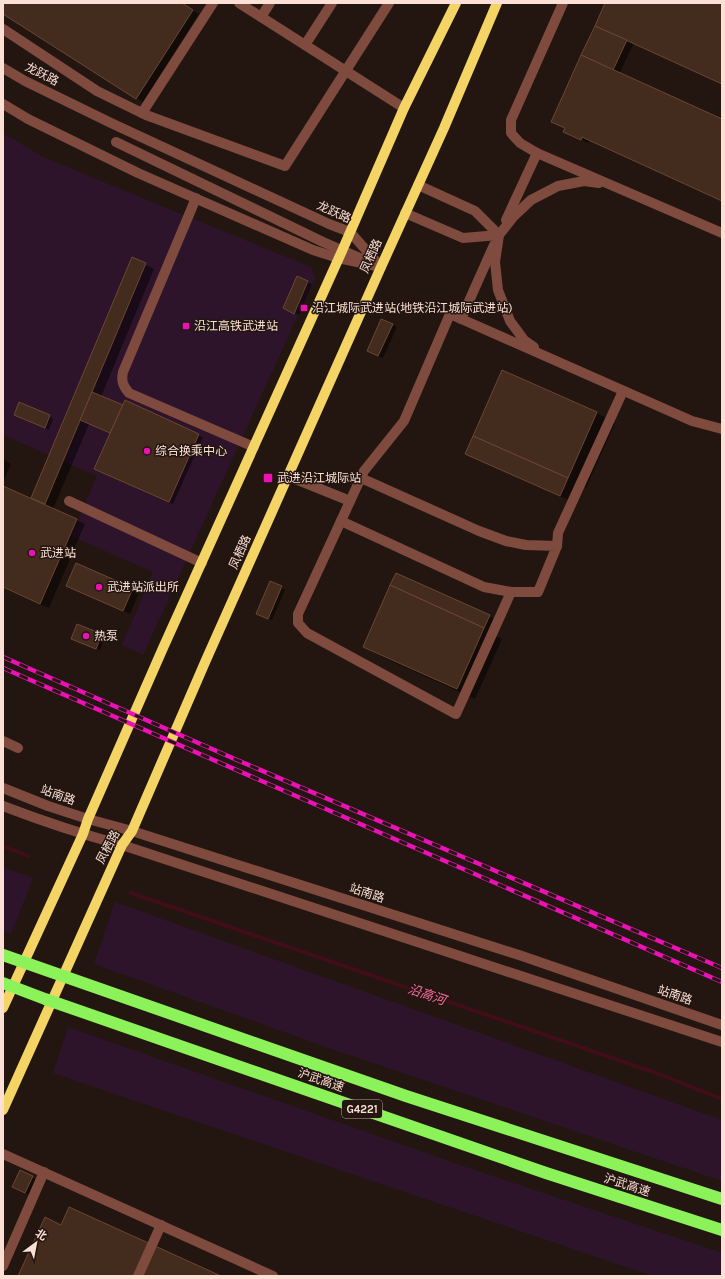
<svg xmlns="http://www.w3.org/2000/svg" width="725" height="1279" viewBox="0 0 725 1279" font-family="Karla,'Noto Sans SC',sans-serif">
  <style>
    .green { fill: #2d142a }
    .shadow { fill: #0007 }
    .lines { fill: none; stroke-linecap: round; stroke-linejoin: round }
    .stream { stroke: #3f0e18; stroke-width: 4 }
    .building { fill: #432b1d; stroke: #6d4631 }
    .minor { stroke: #7f4b3f; stroke-width: 10 }
    .major { stroke: #f4d465; stroke-width: 10 }
    .rail-casing { stroke: #ec11b4; stroke-width: 4.5 }
    .rail { stroke: #231610; stroke-width: 3; stroke-dasharray: 9; stroke-linecap: butt }
    .highway-bridge { stroke: #8bf359; stroke-width: 12 }
    .poi-dot { fill: #ec11b4; stroke: #231610; stroke-width: 1.5 }
    .labels { text-anchor: middle; stroke-width: 3; stroke-linejoin: round; paint-order: stroke }
    .shield { fill: #231610; stroke: #bba39a; stroke-width: 1 }
    .shield-label { font-size: 11px; font-weight: bold; fill: #fce0d5 }
    .street-label { font-size: 12px; fill: #fce0d5; stroke: #231610 }
    .poi-label { font-size: 12px; fill: #fce0d5; stroke: #231610; text-anchor: start }
    .water-label { font-size: 13px; font-style: italic; fill: #f46b9f; stroke: #231610 }
  </style>
  <rect width="100%" height="100%" fill="#231610"/>
  <g class="green">
    <polygon points="3,133 45,158 311,267 315,278 143,655 122,645 153,572 71,536 97,476 3,435"/>
    <polygon points="3,867 33,878 11,934 3,931"/>
    <polygon points="115,902 722,1120 722,1181 326,1047 94,964"/>
    <polygon points="68,1027 463,1166 722,1253 722,1276 653,1276 53,1073"/>
  </g>
  <g class="shadow">
    <polygon points="3,3 181,3 199,14 143,102 3,13"/>
    <polygon points="606,3 722,4 722,84 634,43 619,74 722,121 722,200 589,140 588,143 571,135 566,129 552,122"/>
    <polygon points="133,259 154,269 101,397 203,437 173,504 100,471 111,434 89,424 53,509 85,524 49,608 3,588 3,487 31,500"/>
    <polygon points="297,277 312,284 299,315 288,310"/>
    <polygon points="382,320 397,327 383,358 372,353"/>
    <polygon points="503,371 597,413 615,423 586,488 577,484 569,500 475,458"/>
    <polygon points="49,416 53,419 49,430 19,417"/>
    <polygon points="3,459 11,464 3,482"/>
    <polygon points="67,586 132,589 139,593 130,614"/>
    <polygon points="281,587 285,590 272,620 261,616"/>
    <polygon points="489,616 498,621 493,634 502,639 475,699 382,657 364,647"/>
    <polygon points="101,635 105,637 100,650 76,641"/>
    <polygon points="21,1172 39,1181 32,1196 20,1190"/>
  </g>
  <g class="lines">
    <g class="stream">
      <polyline points="3,846 28,856"/>
      <polyline points="131,893 659,1074 722,1099"/>
    </g>
  </g>
  <g class="building">
    <polygon points="3,3 182,3 193,10 136,99 3,14"/>
    <polygon points="605,3 722,3 722,84 595,26"/>
    <polygon points="595,26 627,40 613,70 581,55"/>
    <polygon points="581,55 722,119 722,201 582,137 581,140 563,132 565,128 551,122"/>
    <polygon points="132,257 146,263 45,504 31,498"/>
    <polygon points="297,276 308,281 294,314 283,308"/>
    <polygon points="381,319 393,324 378,356 367,351"/>
    <polygon points="502,370 597,412 568,478 473,436"/>
    <polygon points="92,392 123,405 110,433 80,420"/>
    <polygon points="125,400 199,434 169,502 94,469"/>
    <polygon points="19,402 50,415 45,428 14,415"/>
    <polygon points="473,436 568,478 560,496 465,454"/>
    <polygon points="3,486 77,519 40,604 3,587"/>
    <polygon points="76,563 133,588 123,611 66,586"/>
    <polygon points="396,573 490,615 484,628 390,585"/>
    <polygon points="270,581 282,586 268,619 256,614"/>
    <polygon points="390,585 484,628 457,689 363,647"/>
    <polygon points="77,624 102,634 96,649 71,639"/>
    <polygon points="20,1170 33,1176 25,1193 12,1187"/>
    <polygon points="69,1207 221,1276 18,1276 45,1217 61,1225"/>
  </g>
  <g class="lines">
    <g class="minor">
      <polyline points="239,3 404,108"/>
      <polyline points="563,3 511,120 511,133 520,143 537,153 722,233"/>
      <polyline points="261,17 270,3"/>
      <polyline points="3,29 97,91 146,115 285,166 389,3"/>
      <polyline points="305,45 332,3"/>
      <polyline points="3,68 25,81 111,123 329,224 350,232 381,267"/>
      <polyline points="3,104 28,119 138,173 313,250 338,258 381,267"/>
      <polyline points="142,113 213,3"/>
      <polyline points="116,142 323,242 360,258"/>
      <polyline points="418,185 475,211 499,235"/>
      <path d="M196,198L123,372C121,381 123,386 129,393L254,447"/>
      <polyline points="405,213 463,238 499,235"/>
      <polyline points="506,220 537,153"/>
      <polyline points="461,319 494,245"/>
      <polyline points="534,347 524,340 510,321 498,290 495,262 499,235 514,216 531,200 558,186 584,181 599,183"/>
      <polyline points="288,476 350,501"/>
      <polyline points="69,501 202,563"/>
      <polyline points="341,521 484,587 511,592 538,592 557,546 526,545 506,541 479,531 361,478"/>
      <polyline points="557,546 558,533 623,391"/>
      <polyline points="511,592 456,714 307,633 298,623 298,614 364,471 404,421 450,314 692,421 722,429"/>
      <polyline points="3,741 18,748"/>
      <polyline points="3,788 48,806 88,819 132,831 522,956 722,1025"/>
      <path d="M3,806C42,821 81,834 122,845L722,1042"/>
      <polyline points="3,1154 273,1276"/>
      <polyline points="3,1266 44,1172"/>
      <polyline points="138,1276 161,1225"/>
    </g>
    <g class="major">
      <polyline points="3,1008 83,834 88,819 163,648 342,251 404,108 456,3"/>
      <polyline points="3,1110 122,845 132,831 206,660 381,267 444,128 497,3"/>
    </g>
    <g class="rail-casing">
      <g id="rail">
        <polyline points="3,657 237,760 722,968"/>
        <polyline points="3,668 722,982"/>
      </g>
    </g>
    <use href="#rail" class="rail"/>
    <g class="highway-bridge">
      <polyline points="3,955 406,1096 722,1199"/>
      <polyline points="3,983 45,999 546,1173 722,1230"/>
    </g>
  </g>
  <g class="poi-dot">
    <rect x="300" y="304" width="8" height="8" rx="2"/>
    <rect x="182" y="322" width="8" height="8" rx="2"/>
    <circle cx="147" cy="451" r="4"/>
    <rect x="263" y="473" width="10" height="10" rx="2"/>
    <circle cx="32" cy="553" r="4"/>
    <circle cx="99" cy="587" r="4"/>
    <circle cx="86" cy="636" r="4"/>
  </g>
  <g class="labels">
    <rect class="shield" x="342" y="1100" width="40" height="18" rx="3"/>
    <g class="shield-label">
      <text x="362" y="1113">G4221</text>
    </g>
    <g class="street-label">
      <text transform="translate(42 74) rotate(27)" y="4">龙跃路</text>
      <text transform="translate(334 212) rotate(24)" y="4">龙跃路</text>
      <text transform="translate(371 256) rotate(-66)" y="4">凤栖路</text>
      <text transform="translate(240 552) rotate(-66)" y="4">凤栖路</text>
      <text transform="translate(58 795) rotate(20)" y="4">站南路</text>
      <text transform="translate(108 847) rotate(-62)" y="4">凤栖路</text>
      <text transform="translate(367 893) rotate(18)" y="4">站南路</text>
      <text transform="translate(675 995) rotate(19)" y="4">站南路</text>
      <text transform="translate(321 1080) rotate(19)" y="4">沪武高速</text>
      <text transform="translate(627 1185) rotate(18)" y="4">沪武高速</text>
    </g>
    <g class="poi-label">
      <text x="312" y="312">沿江城际武进站(地铁沿江城际武进站)</text>
      <text x="194" y="330">沿江高铁武进站</text>
      <text x="155" y="455">综合换乘中心</text>
      <text x="277" y="482">武进沿江城际站</text>
      <text x="40" y="557">武进站</text>
      <text x="107" y="591">武进站派出所</text>
      <text x="94" y="640">热泵</text>
    </g>
    <g class="water-label">
      <text transform="translate(427 994) rotate(19)" y="5">沿高河</text>
    </g>
  </g>
  <rect width="725" height="1279" fill="none" stroke="#fce0d5" stroke-width="8"/>
  <g transform="translate(36 1243) rotate(32)" stroke="#231610" stroke-width="3" paint-order="stroke">
  <path d="M0-3L7 15L0 10L-7 15Z" fill="#fce0d5"/>
  <text y="-6" font-size="11" font-weight="bold" text-anchor="middle" fill="#fce0d5">北</text>
  </g>
</svg>
